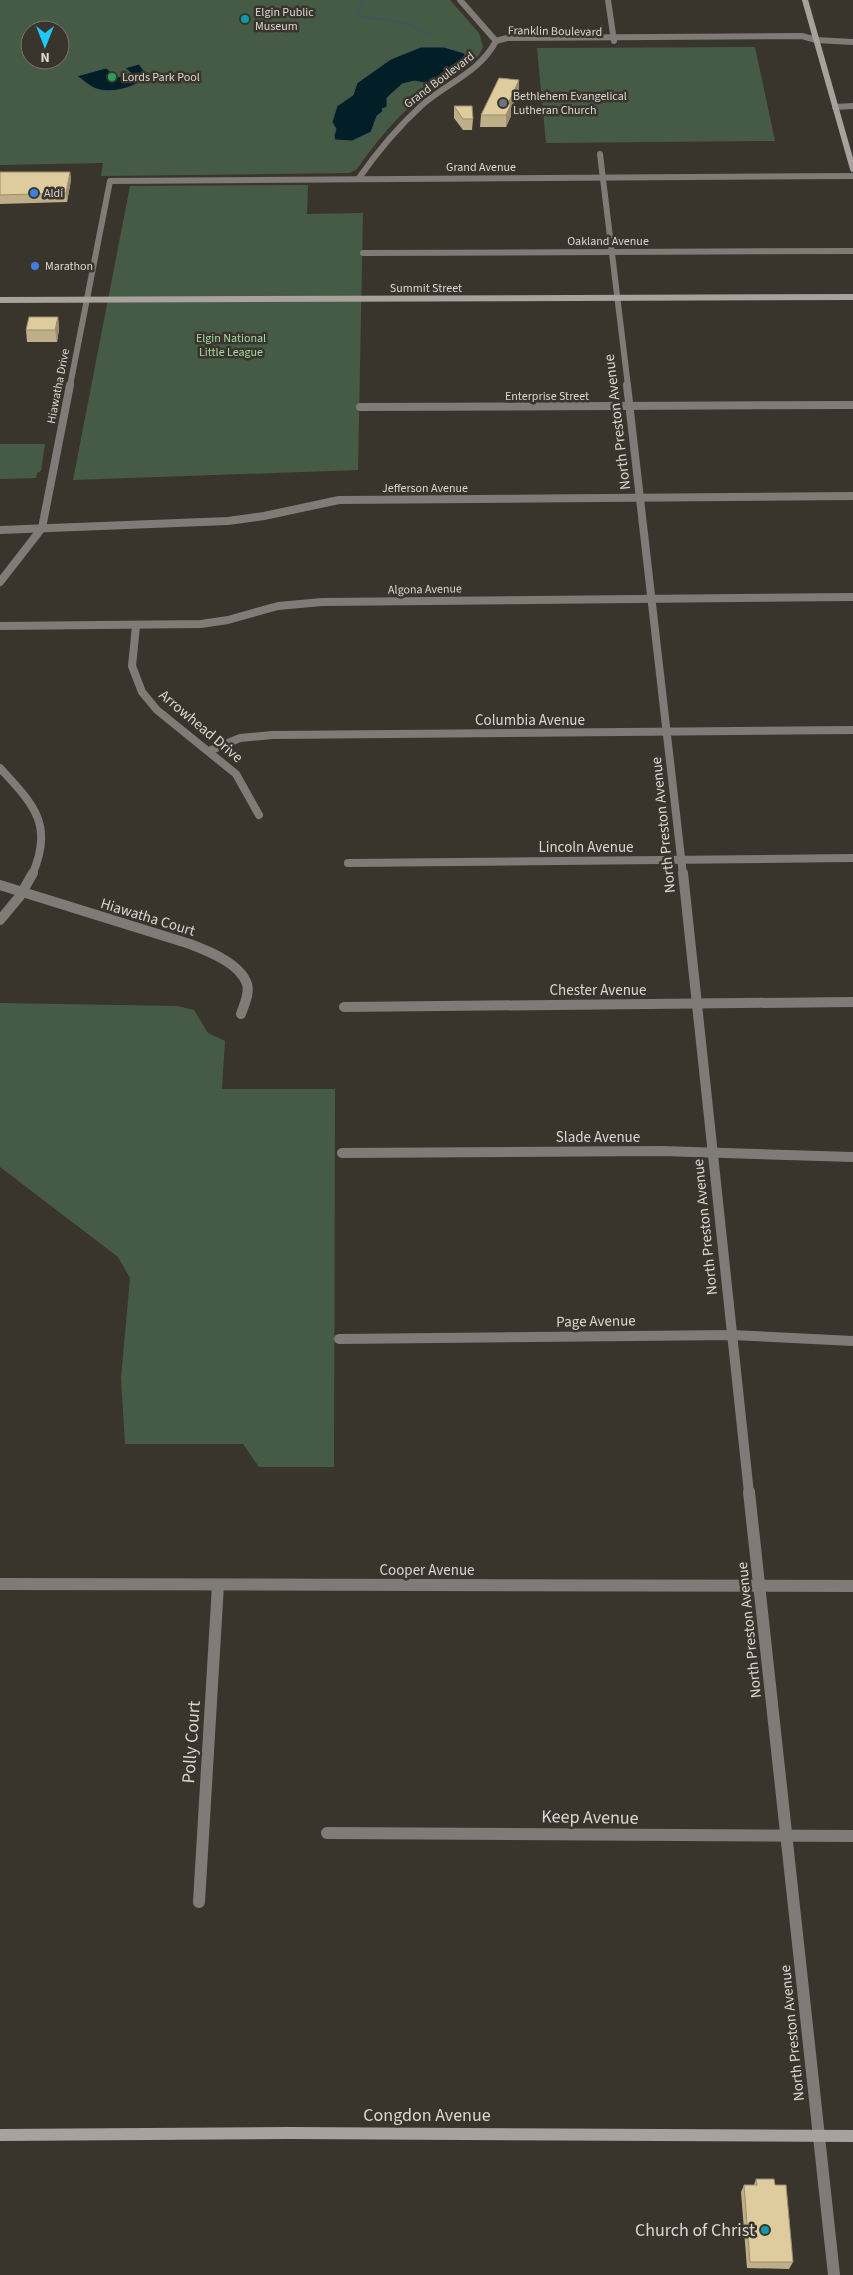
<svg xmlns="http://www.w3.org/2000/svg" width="853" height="2275" viewBox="0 0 853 2275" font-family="'Source Sans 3',sans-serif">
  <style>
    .green { fill: #465b46; fill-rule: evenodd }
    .water { fill: #021e26; stroke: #425659 }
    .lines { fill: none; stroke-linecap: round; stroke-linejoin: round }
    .stream { stroke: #425659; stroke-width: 2.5 }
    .street-far3 { stroke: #7f7b77; stroke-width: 6 }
    .street-far2 { stroke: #7f7b77; stroke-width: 8 }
    .street-far1 { stroke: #7f7b77; stroke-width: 10 }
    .street { stroke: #7f7b77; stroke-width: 12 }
    .secondary-far1 { stroke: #a8a19c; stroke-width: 6 }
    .secondary { stroke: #a8a19c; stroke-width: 12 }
    .wall { fill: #bfaf88 }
    .shaded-wall { fill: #9b8e6f }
    .building { fill: #decb9e; stroke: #9b8e6f }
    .culture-dot { fill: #0f9aa8; stroke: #39352c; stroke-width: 2 }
    .leisure-dot { fill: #2e9e5b; stroke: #39352c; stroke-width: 2 }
    .worship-dot { fill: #6b7280; stroke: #39352c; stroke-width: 2 }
    .shop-dot { fill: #3f7fe0; stroke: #39352c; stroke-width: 2 }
    .labels { text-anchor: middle; stroke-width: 5; stroke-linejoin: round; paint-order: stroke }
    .far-poi-label { font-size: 12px; fill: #d9d7d1; stroke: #39352c; text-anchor: start }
    .far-street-label { font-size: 12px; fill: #d9d7d1; stroke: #39352c }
    .far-park-label { font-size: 12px; fill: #a4daa5; stroke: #39352c }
    .street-label { font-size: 15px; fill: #d9d7d1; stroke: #39352c }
    .near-street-label { font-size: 18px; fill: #d9d7d1; stroke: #39352c }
    .near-poi-label { font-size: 18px; fill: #d9d7d1; stroke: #39352c; text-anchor: end }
  </style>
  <rect width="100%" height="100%" fill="#39352c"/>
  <g class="green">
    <path d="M0,0H450L479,33L483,47C477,65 450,76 436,86C400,112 382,134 357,169L350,173L101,176L103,163L0,165ZM30,30H60V60H30Z"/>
    <polygon points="755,47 775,141 546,143 537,48"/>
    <polygon points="308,185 307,214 363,213 358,470 73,480 130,186"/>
    <polygon points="0,444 45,444 41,471 37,473 36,478 0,479"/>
    <polygon points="0,1003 177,1006 194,1010 208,1033 225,1041 222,1089 335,1089 334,1467 259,1467 243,1444 125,1444 121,1378 130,1278 118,1257 0,1167"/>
  </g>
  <g class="water">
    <polygon points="421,47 444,47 464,53 468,60 435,80 426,83 414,81 402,84 387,98 387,107 382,109 383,111 377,116 371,132 352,141 335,140 334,136 336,129 332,122 337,106 353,95 357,83 391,59"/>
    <path d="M139,64L147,75C137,88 109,95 94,88C88,85 83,80 77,76L106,68L118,77L131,73L125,68Z"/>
  </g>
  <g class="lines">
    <polyline class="stream" points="360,0 365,3 356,11 360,16 409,24 430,34"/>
    <g class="street-far3">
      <polyline points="460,0 496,41"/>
      <polyline points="608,0 614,41"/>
      <polyline points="496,41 507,38 802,36 816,40 853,42"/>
      <polyline points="835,107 853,106"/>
      <polyline points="600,154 628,386"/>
      <path d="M359,178C377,152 398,127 422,105C447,83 480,72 496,41"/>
      <polyline points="363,253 853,251"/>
      <polyline points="70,386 110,181 853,176"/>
    </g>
    <g class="street-far2">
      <polyline points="627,385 683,875"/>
      <polyline points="360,407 853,405"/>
      <polyline points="0,530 228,521 264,516 339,500 853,496"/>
      <polyline points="0,582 42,528 70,385"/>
      <polyline points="0,626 201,624 228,620 278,606 322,602 853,597"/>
      <polyline points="136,626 132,666 142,692 157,710 236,774 259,815"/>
      <polyline points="209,751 240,738 272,735 853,730"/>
      <path d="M0,768C32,803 55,824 32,875"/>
      <polyline points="348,863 853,858"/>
    </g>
    <g class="street-far1">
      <polyline points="683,873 749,1493"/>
      <path d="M0,885L190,944C208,951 240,963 247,984C250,993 244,1005 241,1014"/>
      <polyline points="0,920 20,896 33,873"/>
      <polyline points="344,1007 853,1002"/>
      <polyline points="342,1153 661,1151 853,1157"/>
      <polyline points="339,1339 732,1335 853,1341"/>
    </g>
    <g class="street">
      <polyline points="749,1492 834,2275"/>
      <polyline points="0,1584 853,1586"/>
      <polyline points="327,1833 853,1836"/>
      <polyline points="199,1902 218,1585"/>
    </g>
    <g class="secondary-far1">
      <polyline points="805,0 853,169"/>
      <polyline points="0,300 853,297"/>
    </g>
    <polyline class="secondary" points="0,2135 289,2133 853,2136"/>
  </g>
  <g class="wall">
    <polygon points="519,92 511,108 511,116 506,127 480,127 481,115"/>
    <polygon points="454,106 473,119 472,130 463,130 454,118"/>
    <polygon points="0,172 70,172 71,180 67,202 0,204"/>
    <polygon points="58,317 59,329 57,342 27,342 26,330"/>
    <polygon points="756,2179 775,2185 793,2262 789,2269 747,2268 741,2192 744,2185 754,2185"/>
  </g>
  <g class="shaded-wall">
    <polygon points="519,80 519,92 511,108 511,116 506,127 506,115 508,104"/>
    <polygon points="70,172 71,180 67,202 66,193"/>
    <polygon points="58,317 59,329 57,342 55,330"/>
  </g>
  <g class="building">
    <polygon points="499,78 519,80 508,104 511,104 506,115 481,115"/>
    <polygon points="454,106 472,106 473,119 463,119"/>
    <polygon points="0,172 70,172 66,193 0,195"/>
    <polygon points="29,317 58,317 55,330 26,330"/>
    <polygon points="756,2179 774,2179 775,2185 786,2185 793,2262 750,2262 744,2185 757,2185"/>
  </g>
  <g class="culture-dot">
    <circle cx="245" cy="19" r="5"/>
    <circle cx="765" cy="2230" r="5"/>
  </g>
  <circle class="leisure-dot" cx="112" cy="77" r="5"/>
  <circle class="worship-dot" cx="503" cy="103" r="5"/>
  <g class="shop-dot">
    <circle cx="34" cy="193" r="5"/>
    <circle cx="35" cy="266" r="5"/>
  </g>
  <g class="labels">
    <g class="far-poi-label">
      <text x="255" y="16">Elgin Public<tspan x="255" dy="14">Museum</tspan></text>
      <text x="122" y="81">Lords Park Pool</text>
      <text x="513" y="100">Bethlehem Evangelical<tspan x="513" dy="14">Lutheran Church</tspan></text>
      <text x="44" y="197">Aldi</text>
      <text x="45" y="270">Marathon</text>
    </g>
    <g class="far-street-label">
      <text transform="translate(555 31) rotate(1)" y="4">Franklin Boulevard</text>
      <text transform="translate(439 80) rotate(-37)" y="4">Grand Boulevard</text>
      <text x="481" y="171">Grand Avenue</text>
      <text x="608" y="245">Oakland Avenue</text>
      <text x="426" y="292">Summit Street</text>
      <text transform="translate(58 386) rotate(-79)" y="4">Hiawatha Drive</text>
      <text x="547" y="400">Enterprise Street</text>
      <text x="425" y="492">Jefferson Avenue</text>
      <text transform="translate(425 589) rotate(-1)" y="4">Algona Avenue</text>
    </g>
    <g class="far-park-label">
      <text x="231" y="342">Elgin National<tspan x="231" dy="14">Little League</tspan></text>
    </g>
    <g class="street-label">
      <text transform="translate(617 422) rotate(-97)" y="5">North Preston Avenue</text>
      <text x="530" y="725">Columbia Avenue</text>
      <text transform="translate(201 726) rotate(40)" y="5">Arrowhead Drive</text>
      <text transform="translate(663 825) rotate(-96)" y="5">North Preston Avenue</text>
      <text x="586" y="852">Lincoln Avenue</text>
      <text transform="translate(148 917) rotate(17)" y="5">Hiawatha Court</text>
      <text x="598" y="995">Chester Avenue</text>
      <text x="598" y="1142">Slade Avenue</text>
      <text transform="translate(705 1227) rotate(-96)" y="5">North Preston Avenue</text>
      <text transform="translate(596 1321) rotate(-1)" y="5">Page Avenue</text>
      <text x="427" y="1575">Cooper Avenue</text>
      <text transform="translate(749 1630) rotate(-96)" y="5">North Preston Avenue</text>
      <text transform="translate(792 2033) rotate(-96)" y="5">North Preston Avenue</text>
    </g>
    <g class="near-street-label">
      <text transform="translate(191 1742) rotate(-86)" y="6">Polly Court</text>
      <text transform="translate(590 1817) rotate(1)" y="6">Keep Avenue</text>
      <text x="427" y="2121">Congdon Avenue</text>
    </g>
    <g class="near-poi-label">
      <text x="755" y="2236">Church of Christ</text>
    </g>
  </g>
  <g transform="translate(45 45) rotate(180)"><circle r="24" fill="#39352c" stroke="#79766e"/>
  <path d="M0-4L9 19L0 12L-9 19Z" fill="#20c9fd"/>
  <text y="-8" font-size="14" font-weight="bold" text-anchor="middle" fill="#d9d7d1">N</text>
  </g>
</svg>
